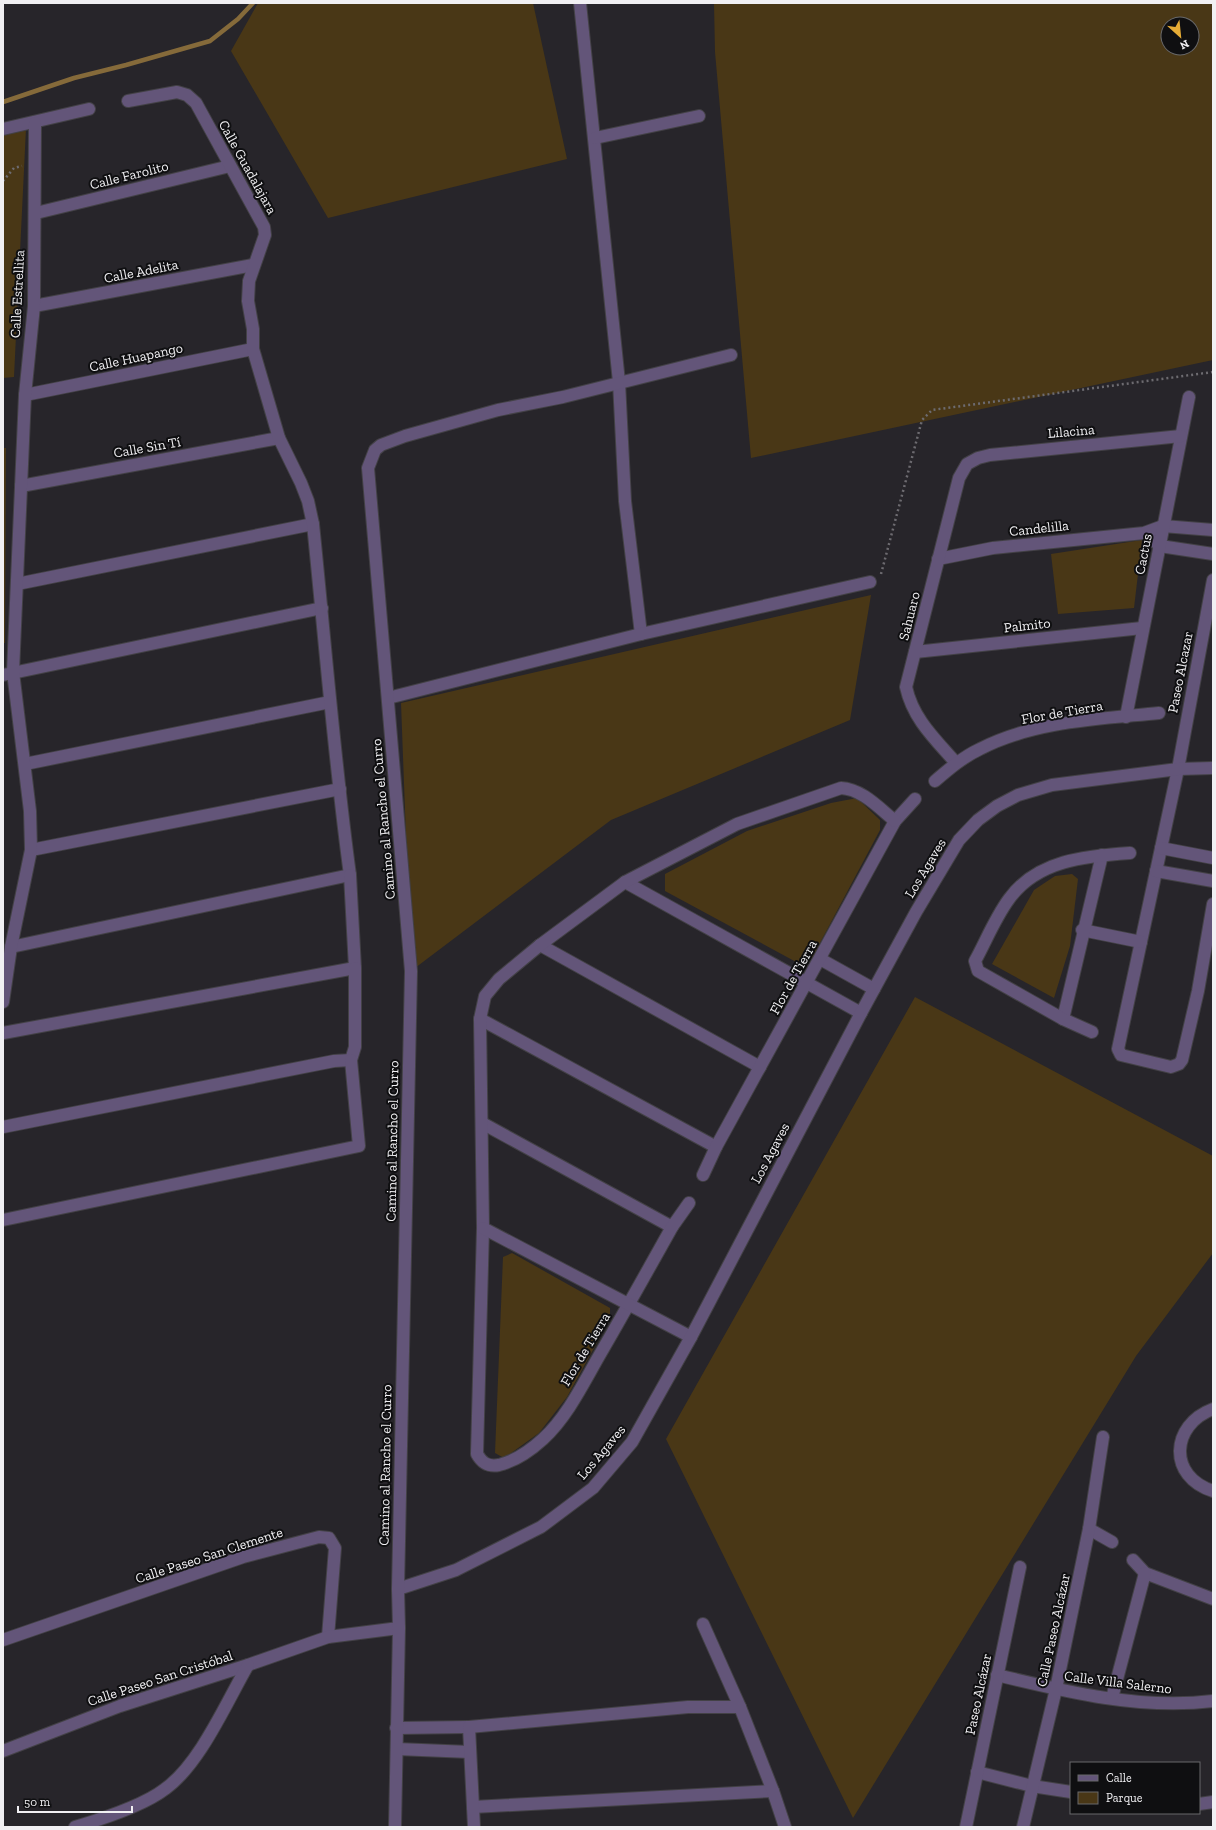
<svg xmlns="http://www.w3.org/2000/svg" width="1216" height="1830" viewBox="0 0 1216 1830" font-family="'Zilla Slab',serif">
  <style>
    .green { fill: #493716; fill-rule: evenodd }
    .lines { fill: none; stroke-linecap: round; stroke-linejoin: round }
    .stream { stroke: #856a3a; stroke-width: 4.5 }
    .minor-casing { stroke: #434146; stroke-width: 14 }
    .path { stroke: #6d6b70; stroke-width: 2.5; stroke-dasharray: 2 3; stroke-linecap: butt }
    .minor { stroke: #635579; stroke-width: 12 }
    .labels { text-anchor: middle; stroke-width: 4; stroke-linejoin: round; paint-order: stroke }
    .street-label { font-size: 14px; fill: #f1f0f3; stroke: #0f0f11 }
  </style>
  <rect width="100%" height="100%" fill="#27252a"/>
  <g class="green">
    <polygon points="258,3 533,3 567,159 328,218 231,51"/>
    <path d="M714,3H1213V360L751,458L715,52ZM1168,24H1192V48H1168Z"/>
    <polygon points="26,128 14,377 3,378 3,132"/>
    <polygon points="3,448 6,448 5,643 3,643"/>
    <polygon points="1142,540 1134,608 1058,614 1051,554"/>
    <polygon points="871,595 850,720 611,820 411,971 401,703"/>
    <polygon points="857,798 880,820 880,830 812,958 798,963 665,891 665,874 747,831 831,803"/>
    <polygon points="1072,874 1078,879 1070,946 1054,998 992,964 1034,890 1055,876"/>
    <polygon points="915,997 1213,1156 1213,1253 1136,1356 853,1818 666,1439"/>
    <polygon points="512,1253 610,1308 610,1319 567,1397 539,1433 504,1458 495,1453 503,1257"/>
  </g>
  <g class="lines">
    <polyline class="stream" points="3,102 74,78 126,65 210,41 238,19 253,3"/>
    <g class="minor-casing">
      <g id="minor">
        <polyline points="580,3 619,382 625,501 641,634"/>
        <polyline points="3,129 89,109"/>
        <polyline points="595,138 699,116"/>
        <polyline points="36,213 230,166"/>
        <polyline points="34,306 253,265"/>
        <polyline points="25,395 253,349"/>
        <polyline points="21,486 279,438"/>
        <polyline points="1154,541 1160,546 1213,554"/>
        <polyline points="938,559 993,548 1144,533 1163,526 1213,530"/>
        <polyline points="1213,580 1178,769 1118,1049 1121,1055 1171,1067 1179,1064 1182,1060 1198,991 1213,904"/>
        <polyline points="17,584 313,524"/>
        <polyline points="915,652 1142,628"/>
        <polyline points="3,675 322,608"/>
        <polyline points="388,698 641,634 870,582"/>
        <polyline points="1126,717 1189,397"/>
        <path d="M956,763C935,739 913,719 906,687L959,478L967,464L978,458L990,455L1181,436"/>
        <polyline points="25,764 330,702"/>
        <path d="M935,781C949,769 963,757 980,749C1034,721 1099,719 1159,713"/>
        <polyline points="1161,848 1213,858"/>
        <polyline points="31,850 340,789"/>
        <polyline points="1156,871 1213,881"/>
        <polyline points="625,882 861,1013"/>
        <polyline points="1082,930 1141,942"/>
        <polyline points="540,945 760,1067"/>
        <path d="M11,947L350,875C334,758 325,641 313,524L308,501L301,483L279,438L253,349V329L248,301L249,281L265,235L264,227L196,103L187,95L177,92L128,101"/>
        <polyline points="820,959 874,989"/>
        <polyline points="3,1002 11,947 31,850 30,811 13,672 25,395 34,306 35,123"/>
        <polyline points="480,1019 716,1147"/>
        <polyline points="1063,1019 1102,855"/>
        <path d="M1092,1032L1063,1019L978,971L975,961C986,941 995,918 1009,899C1037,860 1086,856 1130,853"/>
        <polyline points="3,1033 355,968 350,875"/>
        <polyline points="482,1123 672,1227"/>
        <polyline points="3,1127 334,1061 351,1060 355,1047 355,968"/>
        <polyline points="703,1175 716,1147 895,821 915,799"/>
        <path d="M689,1203L672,1227C648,1270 624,1313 599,1356C583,1384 567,1417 543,1439C531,1450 515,1461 499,1465C488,1467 482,1463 477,1454L483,1228L480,1019L485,996L499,979L540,945L625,882L737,824L841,788C862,789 879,808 895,821"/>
        <polyline points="3,1220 359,1146 351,1060"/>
        <polyline points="483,1228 691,1337"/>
        <path d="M1213,1409C1170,1425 1168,1477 1213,1491"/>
        <polyline points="1089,1529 1112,1542"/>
        <polyline points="1133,1560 1145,1573 1213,1599"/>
        <polyline points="398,1589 456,1570 541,1527 593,1488 632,1442 691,1337 861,1013 916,912 959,840 978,820 997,806 1018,795 1052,785 1178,769 1213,768"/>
        <polyline points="703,1624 740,1707"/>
        <polyline points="3,1640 243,1557 319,1537 329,1538 335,1548 328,1637"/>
        <path d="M997,1675C1067,1692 1141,1710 1213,1701"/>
        <polyline points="1112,1698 1145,1573"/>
        <polyline points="396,1728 469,1727"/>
        <polyline points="397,1749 470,1752"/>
        <polyline points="3,1751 120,1706 248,1665 328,1637 399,1628"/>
        <polyline points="977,1772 1032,1786 1071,1792"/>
        <polyline points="1199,1804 1213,1802"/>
        <polyline points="473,1807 773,1791"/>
        <path d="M75,1827C102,1819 143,1806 165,1789C200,1764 226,1703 248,1665"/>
        <polyline points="395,1827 399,1628 398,1589 411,971 368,468 375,450 381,445 405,436 498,410 563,397 731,355"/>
        <polyline points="474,1827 469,1727 688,1707 740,1707 773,1791 785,1827"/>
        <polyline points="966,1827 1020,1567"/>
        <polyline points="1023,1827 1056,1689 1089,1529 1103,1437"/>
      </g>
    </g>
    <g class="path">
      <polyline points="3,181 14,168 22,166"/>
      <polyline points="881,574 922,420 932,410 1213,372"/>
    </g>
    <use href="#minor" class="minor"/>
  </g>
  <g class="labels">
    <g class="street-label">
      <text transform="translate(248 167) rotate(61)" y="5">Calle Guadalajara</text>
      <text transform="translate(129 175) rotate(-14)" y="5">Calle Farolito</text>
      <text transform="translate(141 271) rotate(-11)" y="5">Calle Adelita</text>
      <text transform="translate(17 294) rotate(-87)" y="5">Calle Estrellita</text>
      <text transform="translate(136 357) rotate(-12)" y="5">Calle Huapango</text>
      <text transform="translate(1071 431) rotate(-5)" y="5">Lilacina</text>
      <text transform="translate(147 447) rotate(-10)" y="5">Calle Sin Tí</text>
      <text transform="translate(1039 528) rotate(-6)" y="5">Candelilla</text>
      <text transform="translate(1143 554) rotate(-79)" y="5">Cactus</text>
      <text transform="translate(909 616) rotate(-76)" y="5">Sahuaro</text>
      <text transform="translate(1027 625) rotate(-6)" y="5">Palmito</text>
      <text transform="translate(1180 672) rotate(-79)" y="5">Paseo Alcazar</text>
      <text transform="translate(1062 712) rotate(-10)" y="5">Flor de Tierra</text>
      <text transform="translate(383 819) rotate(-95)" y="5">Camino al Rancho el Curro</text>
      <text transform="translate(925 868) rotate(-59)" y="5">Los Agaves</text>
      <text transform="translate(793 977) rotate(-61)" y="5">Flor de Tierra</text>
      <text transform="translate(392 1141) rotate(-89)" y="5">Camino al Rancho el Curro</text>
      <text transform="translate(770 1153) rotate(-62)" y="5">Los Agaves</text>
      <text transform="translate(585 1349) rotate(-59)" y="5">Flor de Tierra</text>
      <text transform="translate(601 1452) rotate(-50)" y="5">Los Agaves</text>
      <text transform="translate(385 1465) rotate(-89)" y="5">Camino al Rancho el Curro</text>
      <text transform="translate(209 1555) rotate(-18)" y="5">Calle Paseo San Clemente</text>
      <text transform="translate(1053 1630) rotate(-78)" y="5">Calle Paseo Alcázar</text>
      <text transform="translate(160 1678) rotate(-18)" y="5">Calle Paseo San Cristóbal</text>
      <text transform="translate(1118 1682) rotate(7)" y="5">Calle Villa Salerno</text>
      <text transform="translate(978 1694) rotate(-78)" y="5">Paseo Alcázar</text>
    </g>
  </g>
  <rect width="1216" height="1830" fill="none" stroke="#f1f0f3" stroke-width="8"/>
  <rect x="1070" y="1762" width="130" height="52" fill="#0f0f11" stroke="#69696b"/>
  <rect x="1078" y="1775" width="20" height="6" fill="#635579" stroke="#69696b"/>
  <text x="1106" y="1782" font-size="12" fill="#f1f0f3">Calle</text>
  <rect x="1078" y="1792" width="20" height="12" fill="#493716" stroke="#69696b"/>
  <text x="1106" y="1802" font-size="12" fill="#f1f0f3">Parque</text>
  <g transform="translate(1180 36) rotate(153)"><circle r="19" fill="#0f0f11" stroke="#69696b"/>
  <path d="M0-3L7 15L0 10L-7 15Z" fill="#e6ac36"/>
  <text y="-6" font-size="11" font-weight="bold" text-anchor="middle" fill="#f1f0f3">N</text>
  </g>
  <path d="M18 1806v6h114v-6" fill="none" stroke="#f1f0f3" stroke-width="2"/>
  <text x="24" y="1806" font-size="12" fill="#f1f0f3" stroke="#0f0f11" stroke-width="3" paint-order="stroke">50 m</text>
</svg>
